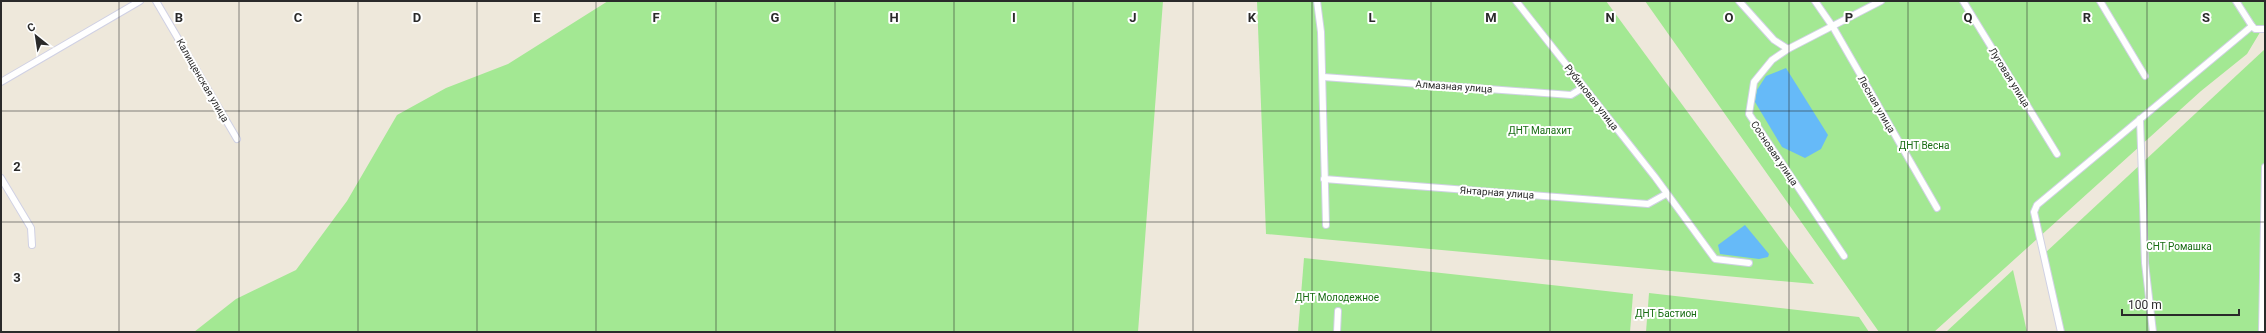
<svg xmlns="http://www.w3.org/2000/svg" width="2266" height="333" viewBox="0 0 2266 333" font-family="Roboto,sans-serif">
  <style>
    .green { fill: #a3e893 }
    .water { fill: #66baf8 }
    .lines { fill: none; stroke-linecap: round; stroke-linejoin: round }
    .minor-casing { stroke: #d0d1e4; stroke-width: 8 }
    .minor { stroke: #fff; stroke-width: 6 }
    .grid { fill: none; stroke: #2a2a2a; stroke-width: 1; stroke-opacity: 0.55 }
    .labels { text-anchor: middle; stroke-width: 4; stroke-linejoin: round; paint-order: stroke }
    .street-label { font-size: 10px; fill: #2a2a2a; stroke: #fff }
    .park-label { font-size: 10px; fill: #196d14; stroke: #fff }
    .grid-label { font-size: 13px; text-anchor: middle; font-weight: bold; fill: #2a2a2a; stroke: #fff; stroke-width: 4; stroke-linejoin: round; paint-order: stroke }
  </style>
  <rect width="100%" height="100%" fill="#eee8db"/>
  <g class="green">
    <polygon points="608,1 1163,1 1138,332 194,332 236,299 296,270 347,201 397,115 446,88 508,64"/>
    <polygon points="1257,1 1606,1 1814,284 1266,234"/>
    <polygon points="1645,1 2265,1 2265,24 2247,54 2201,91 1934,332 1879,332"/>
    <polygon points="2265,49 2265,332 2059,332 2045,253"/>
    <polygon points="1304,258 1633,294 1630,332 1298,332"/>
    <polygon points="2013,270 2027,332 1946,332"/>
    <polygon points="1649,293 1859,317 1869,332 1646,332"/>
  </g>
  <g class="water">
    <polygon points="1786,68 1828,135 1821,149 1805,158 1782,147 1755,102 1757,90 1766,76"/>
    <polygon points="1745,225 1769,254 1768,257 1759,259 1720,254 1718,245"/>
  </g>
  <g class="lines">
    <g class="minor-casing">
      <g id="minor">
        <polyline points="156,1 237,139"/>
        <polyline points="1317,1 1321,32 1326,225"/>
        <polyline points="1516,1 1655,177 1715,259 1749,263"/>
        <polyline points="1739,1 1774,40 1788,49 1772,60 1754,82 1749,114 1844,256"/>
        <polyline points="1815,1 1833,27 1937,208"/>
        <polyline points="1963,1 2057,154"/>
        <polyline points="2100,1 2145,76"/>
        <polyline points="2236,1 2252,26 2255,29 2265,29"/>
        <polyline points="1788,49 1881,1"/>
        <polyline points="1323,77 1571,95 1584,87"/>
        <polyline points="1,82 140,1"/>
        <polyline points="2140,119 2145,263 2153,332"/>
        <polyline points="1,178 31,228 32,245"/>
        <polyline points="1324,179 1648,204 1666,194"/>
        <polyline points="1337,332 1338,311"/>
        <polyline points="2061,332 2034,212 2037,205 2252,26"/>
        <polyline points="2262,332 2265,167"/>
      </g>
    </g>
    <use href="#minor" class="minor"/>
  </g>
  <path class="grid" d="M119,1V332M239,1V332M358,1V332M477,1V332M596,1V332M716,1V332M835,1V332M954,1V332M1073,1V332M1193,1V332M1312,1V332M1431,1V332M1550,1V332M1670,1V332M1789,1V332M1908,1V332M2027,1V332M2147,1V332M1,111H2265M1,222H2265"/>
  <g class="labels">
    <g class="street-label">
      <text transform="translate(2010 77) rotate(58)" y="4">Луговая улица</text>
      <text transform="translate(203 80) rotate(60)" y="4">Калищенская улица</text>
      <text transform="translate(1454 86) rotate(4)" y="4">Алмазная улица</text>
      <text transform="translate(1592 97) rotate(52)" y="4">Рубиновая улица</text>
      <text transform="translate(1877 104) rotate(60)" y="4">Лесная улица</text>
      <text transform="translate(1775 153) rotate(56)" y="4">Сосновая улица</text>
      <text transform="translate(1497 192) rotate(4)" y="4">Янтарная улица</text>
    </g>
    <g class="park-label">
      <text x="1540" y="134">ДНТ Малахит</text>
      <text x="1924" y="149">ДНТ Весна</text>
      <text x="2179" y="250">СНТ Ромашка</text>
      <text x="1337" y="301">ДНТ Молодежное</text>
      <text x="1666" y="317">ДНТ Бастион</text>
    </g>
  </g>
  <g class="grid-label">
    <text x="179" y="22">B</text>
    <text x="298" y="22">C</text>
    <text x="417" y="22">D</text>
    <text x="537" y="22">E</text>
    <text x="656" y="22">F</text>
    <text x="775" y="22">G</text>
    <text x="894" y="22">H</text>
    <text x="1014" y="22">I</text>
    <text x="1133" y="22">J</text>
    <text x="1252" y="22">K</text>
    <text x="1372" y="22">L</text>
    <text x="1491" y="22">M</text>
    <text x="1610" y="22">N</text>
    <text x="1729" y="22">O</text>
    <text x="1849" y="22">P</text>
    <text x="1968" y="22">Q</text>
    <text x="2087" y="22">R</text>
    <text x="2206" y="22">S</text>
    <text x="17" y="171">2</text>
    <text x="17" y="282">3</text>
  </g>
  <rect width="2266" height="333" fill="none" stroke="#2a2a2a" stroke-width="4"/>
  <g transform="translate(36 36) rotate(330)" stroke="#ffffff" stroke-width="3" paint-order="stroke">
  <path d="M0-3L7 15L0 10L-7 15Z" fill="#2a2a2a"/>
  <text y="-6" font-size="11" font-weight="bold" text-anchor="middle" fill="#2a2a2a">С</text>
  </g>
  <path d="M2122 309v6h117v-6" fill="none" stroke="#2a2a2a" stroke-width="2"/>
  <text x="2128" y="309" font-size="12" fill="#2a2a2a" stroke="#ffffff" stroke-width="3" paint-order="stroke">100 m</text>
</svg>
